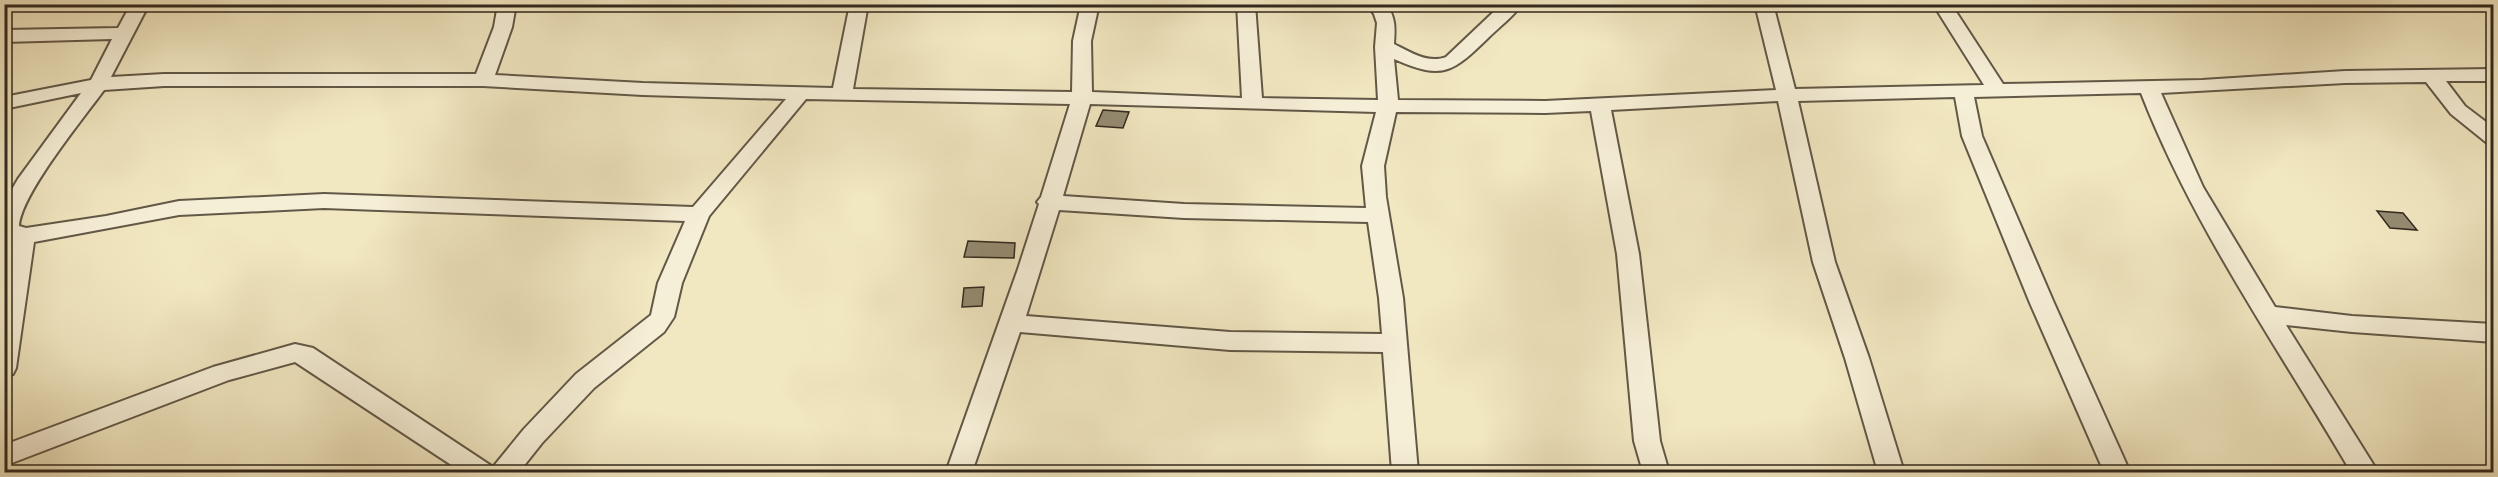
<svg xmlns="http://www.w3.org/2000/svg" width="2498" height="477" viewBox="0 0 2498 477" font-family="Cardo,serif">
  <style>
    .building { fill: #958c73; stroke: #32291e; stroke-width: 1.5 }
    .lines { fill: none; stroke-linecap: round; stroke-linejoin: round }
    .minor-casing { stroke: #625847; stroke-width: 4 }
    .minor { fill: #f6efd7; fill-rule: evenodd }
  </style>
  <rect width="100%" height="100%" fill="#f1e7c1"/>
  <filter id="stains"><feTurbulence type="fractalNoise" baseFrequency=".00333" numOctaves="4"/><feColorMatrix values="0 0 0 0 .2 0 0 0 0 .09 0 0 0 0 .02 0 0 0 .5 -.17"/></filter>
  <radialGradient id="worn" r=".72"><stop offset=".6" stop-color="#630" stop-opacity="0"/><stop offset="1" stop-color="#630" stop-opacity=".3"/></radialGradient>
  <g class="building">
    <polygon points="1103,110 1129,112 1123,128 1096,126"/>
    <polygon points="2377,211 2403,213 2417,230 2390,228"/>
    <polygon points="968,241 1015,243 1014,258 964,257"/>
    <polygon points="984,287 982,306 962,307 964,288"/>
  </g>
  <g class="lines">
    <g class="minor-casing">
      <path id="minor" d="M131,4H149L111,77L164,74H476L494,27L498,4H516L512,27L495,75L643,83L833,88L850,4H868L853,89L1072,92L1073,41L1081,4H1099L1091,41L1092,92L1242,98L1237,4H1255L1262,98L1378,100L1375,47L1377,23L1374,14L1367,4H1386C1396,18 1395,28 1394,44C1410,52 1428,64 1446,57L1502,4H1522C1513,17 1499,27 1488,38C1453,72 1443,81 1394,59L1398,100L1545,101L1776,90L1755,4H1773L1795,89L1984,85L1933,4H1951L2003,84L2202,80L2345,71L2494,69V81H2446L2465,106L2494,128V145L2487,143L2451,114L2426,82L2345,83L2161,93L2203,187L2275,307L2352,316L2494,324V342L2352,332L2286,325L2378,472H2351C2278,347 2194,229 2141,93L1974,97L1982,136L2054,303L2130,472H2104L2030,303L1962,136L1955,97L1798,101L1835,262L1869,358L1904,472H1878L1845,358L1813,262L1778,101L1611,110L1639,254L1660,441L1669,472H1643L1634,441L1617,254L1591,111L1545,113L1396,112L1384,166L1386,197L1403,298L1418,472H1392L1383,352L1230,350L1020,332L972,472H946L1018,269L1039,204L1037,202L1041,197L1070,104L806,99L709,216L682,283L674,317L664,332L594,388L542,443L519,472H462L295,362L229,380L4,466V445L213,367L295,344L313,348L493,467L524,429L576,374L651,315L658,283L685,221L324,208L179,215L34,242L16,368L13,374L4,377V287L11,245L4,246V203L18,179L81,93L4,109V97L91,80L112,39L4,42V30L118,28ZM164,86H483L643,95L786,99L693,207L324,194L179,201L106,216L26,228L19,226C21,194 83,119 104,90ZM1090,104L1376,112L1362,166L1366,208L1184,204L1063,196ZM1059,210L1184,218L1368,222L1379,298L1382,334L1230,332L1026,316Z"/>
    </g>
    <use href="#minor" class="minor"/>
  </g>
  <rect width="2498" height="477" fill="none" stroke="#f1e7c1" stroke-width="24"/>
  <rect x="6" y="6" width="2486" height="465" fill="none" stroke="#32291e" stroke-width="3"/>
  <rect x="12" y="12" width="2474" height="453" fill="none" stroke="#32291e" stroke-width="1.5"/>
  <rect width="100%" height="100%" filter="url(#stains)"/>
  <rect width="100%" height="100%" fill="url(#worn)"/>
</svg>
